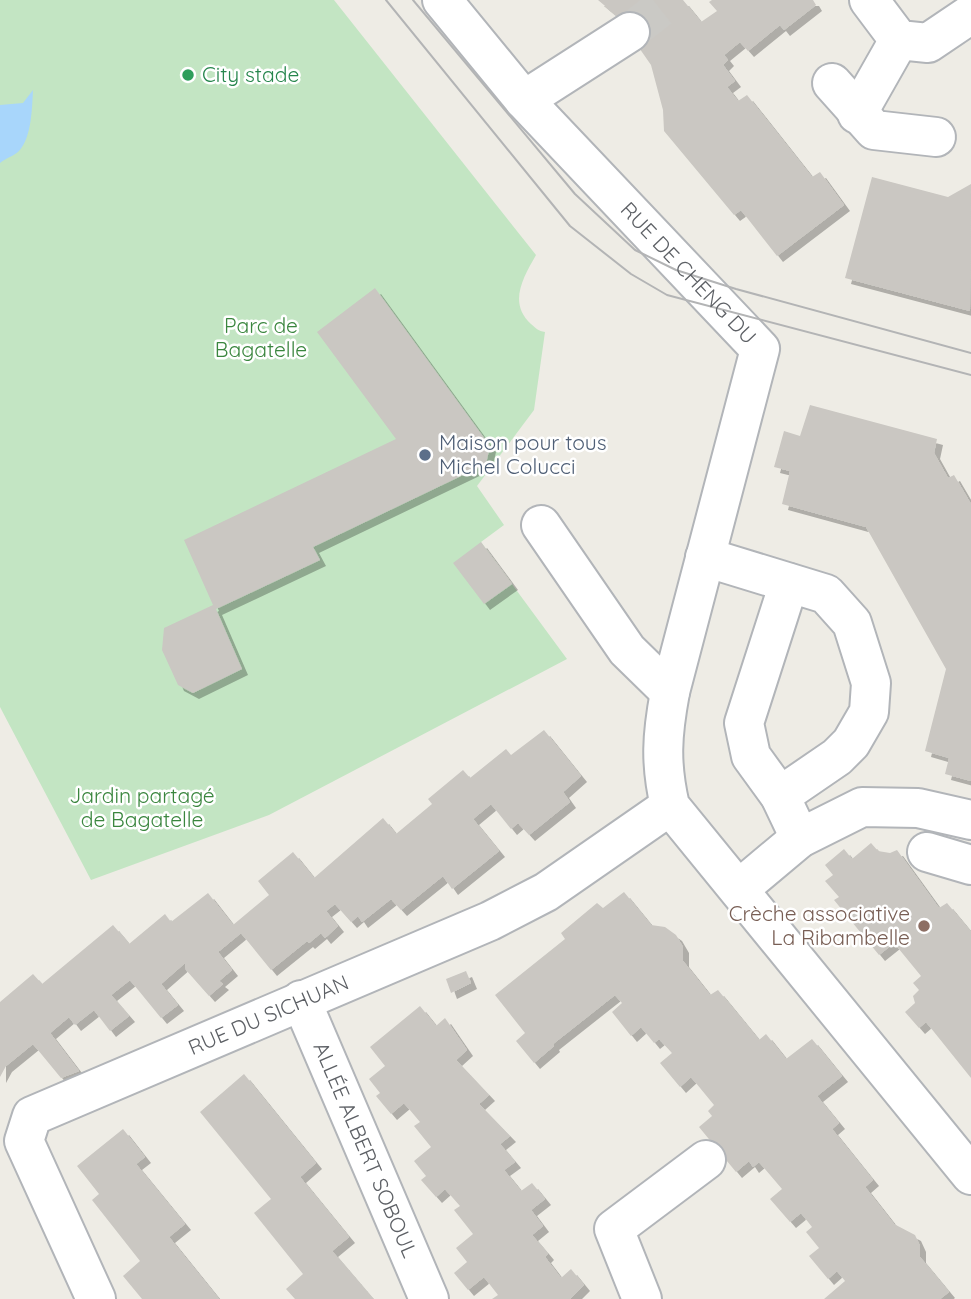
<svg xmlns="http://www.w3.org/2000/svg" width="971" height="1299" viewBox="0 0 971 1299" font-family="Quicksand,sans-serif">
  <style>
    .green { fill: #c3e5c3 }
    .water { fill: #a8d6fb }
    .building { fill: #cac7c2; filter: url(#shadow) }
    .lines { fill: none; stroke-linecap: round; stroke-linejoin: round }
    .minor-tunnel { stroke: #cac9c5; stroke-width: 38; stroke-dasharray: 38 19; stroke-linecap: butt }
    .minor-casing { stroke: #b2b5b9; stroke-width: 42 }
    .minor { stroke: #fff; stroke-width: 38 }
    .tram { stroke: #b3b4b5; stroke-width: 2 }
    .leisure-dot { fill: #2e9e5b; stroke: #fff; stroke-width: 2.5 }
    .service-dot { fill: #5c6f8a; stroke: #fff; stroke-width: 2.5 }
    .education-dot { fill: #8d6e63; stroke: #fff; stroke-width: 2.5 }
    .labels { text-anchor: middle; stroke-width: 5; stroke-linejoin: round; paint-order: stroke }
    .leisure-label { font-size: 21px; fill: #27864d; stroke: #fff; text-anchor: start }
    .street-label { font-size: 21px; fill: #5d6065; stroke: #fff }
    .park-label { font-size: 21px; fill: #3a863e; stroke: #fff }
    .service-label { font-size: 21px; fill: #4e5e75; stroke: #fff; text-anchor: start }
    .education-label { font-size: 21px; fill: #785e54; stroke: #fff; text-anchor: end }
  </style>
  <defs>
    <filter id="shadow"><feDropShadow dx="6" dy="6" stdDeviation="0" flood-color="#0004"/></filter>
  </defs>
  <rect width="100%" height="100%" fill="#eeece5"/>
  <path class="green" d="M0,0H334L536,255C523,278 508,303 531,324C537,329 538,331 545,332L534,410L477,486L504,525L481,542L567,659L269,815L91,880L0,707Z"/>
  <path class="water" d="M33,90C32,107 32,137 19,151C14,156 6,158 0,163V105L23,103Z"/>
  <g class="building">
    <polygon points="598,0 683,0 701,22 717,11 709,2 712,0 813,0 816,5 784,30 780,25 748,51 740,42 724,55 728,60 723,65 735,81 727,87 738,101 747,95 812,177 820,172 844,205 777,256 741,210 734,215 664,131 663,110 651,65 617,16"/>
    <polygon points="872,177 948,197 971,184 970,311 845,278"/>
    <polygon points="375,288 490,446 486,464 313,547 320,560 216,609 242,669 193,693 178,685 162,650 164,628 213,605 184,540 396,439 317,332"/>
    <polygon points="810,405 937,439 934,453 948,478 954,475 971,504 971,781 945,774 949,758 925,751 946,669 866,527 782,504 790,471 774,467 784,431 800,436"/>
    <polygon points="481,542 512,584 484,604 453,563"/>
    <polygon points="544,730 581,776 563,792 570,802 529,835 518,823 511,829 491,804 473,819 499,851 452,889 443,876 401,910 391,899 362,922 358,916 351,922 335,904 326,911 338,926 325,938 321,933 309,943 307,941 271,970 241,933 218,952 232,970 219,981 223,984 209,996 186,970 185,963 161,984 178,1005 161,1018 130,980 111,995 129,1016 110,1031 94,1010 75,1025 69,1017 50,1033 79,1071 61,1078 33,1044 6,1066 0,1077 0,1002 33,974 42,984 113,925 129,944 165,914 171,922 208,893 233,925 269,895 258,881 293,852 314,878 383,818 396,834 432,804 428,799 463,770 470,778 506,749 511,755"/>
    <polygon points="871,843 878,851 890,853 897,850 939,908 947,903 971,932 971,1078 926,1022 919,1028 905,1012 915,1003 913,996 919,990 913,983 921,976 894,943 879,955 834,900 839,897 825,881 833,875 825,865 844,849 852,859"/>
    <polygon points="624,892 651,925 665,927 676,935 683,947 683,961 710,995 718,990 759,1040 766,1034 786,1059 812,1039 842,1076 817,1096 839,1123 832,1129 873,1180 865,1187 894,1224 915,1235 920,1246 920,1257 949,1292 940,1299 824,1299 845,1281 837,1271 828,1279 809,1256 819,1248 806,1232 812,1227 801,1213 790,1222 770,1199 782,1189 759,1162 753,1167 749,1161 736,1172 699,1127 712,1116 708,1111 714,1105 691,1077 680,1087 660,1063 672,1053 659,1039 654,1043 641,1027 631,1036 612,1012 622,1003 615,995 553,1044 554,1046 534,1063 516,1041 525,1033 495,995 565,939 561,933 597,903 603,908"/>
    <polygon points="466,971 471,983 451,993 446,979"/>
    <polygon points="420,1006 436,1026 445,1018 467,1050 456,1060 489,1095 479,1104 510,1136 500,1144 515,1162 504,1170 521,1191 532,1183 545,1199 531,1210 543,1226 532,1235 548,1254 545,1257 561,1278 571,1269 584,1285 570,1299 492,1299 498,1295 484,1277 468,1290 454,1273 467,1262 456,1248 473,1234 454,1210 460,1206 445,1189 436,1197 421,1180 426,1176 414,1161 431,1147 414,1126 420,1122 404,1103 391,1114 376,1096 380,1093 369,1079 385,1066 370,1047"/>
    <polygon points="244,1074 316,1163 300,1177 349,1237 332,1251 373,1299 295,1299 286,1289 303,1274 254,1213 271,1199 200,1112"/>
    <polygon points="123,1129 145,1157 136,1164 185,1224 169,1237 219,1299 142,1299 123,1276 140,1261 92,1200 99,1194 77,1166"/>
  </g>
  <g class="lines">
    <polyline class="minor-tunnel" points="630,32 671,0"/>
    <g class="minor-casing">
      <g id="minor">
        <path id="s1" d="M442,0L524,100L760,349L670,692C662,735 660,763 670,806L971,1175"/>
        <polyline points="869,0 899,40 928,43 971,14"/>
        <polyline points="832,83 874,130 936,137"/>
        <polyline points="524,100 630,32"/>
        <polyline points="857,114 899,40"/>
        <polyline points="541,525 627,650 670,692"/>
        <polyline points="705,557 826,594 852,623 871,683 869,712 851,743 837,757 780,796"/>
        <polyline points="789,583 744,723 751,756 780,796 800,838"/>
        <polyline points="927,852 971,865"/>
        <polyline points="739,889 800,838 862,807 918,808 971,820"/>
        <path id="s2" d="M301,1000L429,1299"/>
        <path id="s3" d="M96,1299L24,1141L32,1116L490,921L546,892L670,806"/>
        <polyline points="642,1299 614,1229 706,1160"/>
      </g>
    </g>
    <use href="#minor" class="minor"/>
    <g class="tram">
      <polyline points="386,0 570,226 631,274 667,295 971,375"/>
      <polyline points="413,0 575,194 635,250 676,270 736,289 971,353"/>
    </g>
  </g>
  <circle class="leisure-dot" cx="188" cy="75" r="7"/>
  <circle class="service-dot" cx="425" cy="455" r="7"/>
  <circle class="education-dot" cx="924" cy="926" r="7"/>
  <g class="labels">
    <g class="leisure-label">
      <text x="202" y="82">City stade</text>
    </g>
    <g class="street-label">
      <text dy="7" stroke="none"><textPath href="#s1" startOffset="368">RUE DE CHENG DU</textPath></text>
      <text dy="7" stroke="none"><textPath href="#s3" startOffset="457">RUE DU SICHUAN</textPath></text>
      <text dy="7" stroke="none"><textPath href="#s2" startOffset="163">ALLÉE ALBERT SOBOUL</textPath></text>
    </g>
    <g class="park-label">
      <text x="261" y="333">Parc de<tspan x="261" dy="24">Bagatelle</tspan></text>
      <text x="142" y="803">Jardin partagé<tspan x="142" dy="24">de Bagatelle</tspan></text>
    </g>
    <g class="service-label">
      <text x="439" y="450">Maison pour tous<tspan x="439" dy="24">Michel Colucci</tspan></text>
    </g>
    <g class="education-label">
      <text x="910" y="921">Crèche associative<tspan x="910" dy="24">La Ribambelle</tspan></text>
    </g>
  </g>
</svg>
